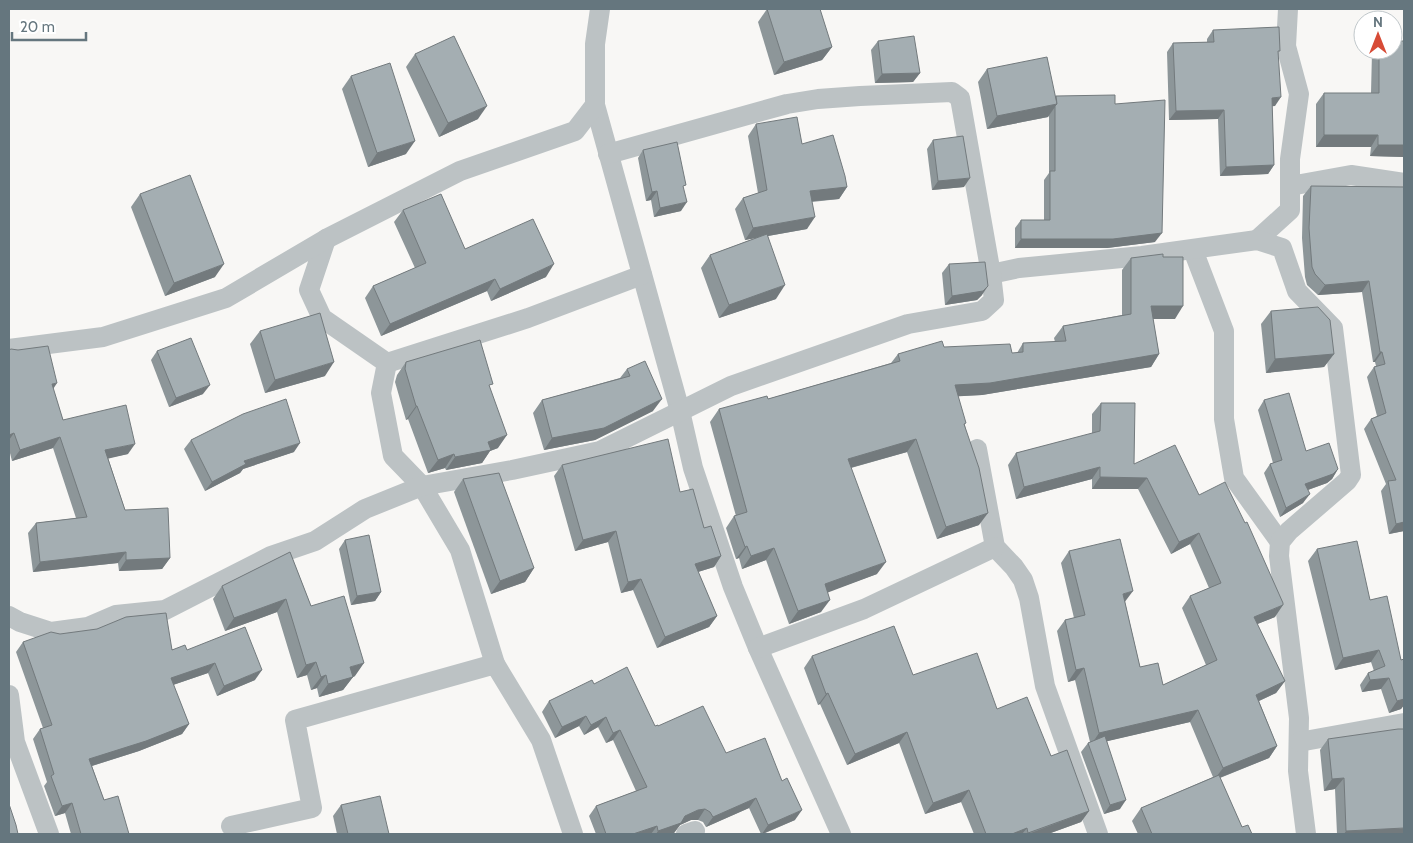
<svg xmlns="http://www.w3.org/2000/svg" width="1413" height="843" viewBox="0 0 1413 843" font-family="Cabin,sans-serif">
  <style>
    .lines { fill: none; stroke-linecap: round; stroke-linejoin: round }
    .minor { stroke: #bcc2c4; stroke-width: 20 }
    .wall { fill: #8d9699 }
    .shaded-wall { fill: #737a7d }
    .building { fill: #a4aeb2; stroke: #737a7d }
  </style>
  <rect width="100%" height="100%" fill="#f8f7f5"/>
  <g class="lines">
    <g class="minor">
      <polyline points="600,9 595,44 595,105 680,411 693,468 733,587 758,648 841,834"/>
      <polyline points="1290,186 1351,175 1404,183"/>
      <polyline points="326,239 309,290 322,318 387,363 528,318 642,275"/>
      <polyline points="1257,240 1290,210 1290,159 1299,94 1286,46 1288,9"/>
      <polyline points="1193,250 1224,331 1224,419 1234,478 1280,542"/>
      <polyline points="991,274 1019,268 1142,256 1257,240 1282,248 1297,291 1333,328 1351,475 1347,481 1289,531 1280,542 1279,556 1299,718 1298,771 1306,834"/>
      <polyline points="9,349 103,337 226,298 326,239 460,171 575,131 595,105"/>
      <polyline points="387,363 381,393 393,456 422,486 460,550 495,664"/>
      <polyline points="977,449 995,547 1014,567 1023,580 1029,598 1045,686 1098,834"/>
      <polyline points="9,616 20,622 51,632 88,627 116,615 165,610 271,556 315,541 365,509 422,486 512,470 600,451 731,386 908,324 982,311 994,300 991,274 960,98 952,92 860,96 818,99 787,104 608,154"/>
      <polyline points="758,648 864,609 995,547"/>
      <polyline points="9,695 15,742 49,834"/>
      <polyline points="1299,742 1404,723"/>
      <polyline points="231,826 312,808 295,720 495,664 541,740 573,834"/>
      <polyline points="686,834 695,831"/>
    </g>
  </g>
  <g class="wall">
    <polygon points="767,9 832,47 822,60 774,75 758,22"/>
    <polygon points="1213,30 1278,54 1275,106 1272,106 1274,165 1268,174 1220,176 1218,119 1169,120 1167,52 1173,43 1207,42 1207,39"/>
    <polygon points="878,41 920,73 913,82 875,83 871,50"/>
    <polygon points="1404,41 1404,157 1370,156 1371,147 1316,147 1316,104 1324,93 1371,93 1372,52 1373,50 1393,50"/>
    <polygon points="415,54 478,119 439,137 406,67"/>
    <polygon points="987,69 1056,96 1115,104 1155,242 1107,248 1015,248 1015,228 1021,220 1044,220 1044,180 1049,173 1049,115 1048,117 987,129 978,82"/>
    <polygon points="351,76 406,154 368,167 342,89"/>
    <polygon points="756,124 802,144 847,187 839,199 812,202 807,229 768,236 776,299 719,318 701,268 710,255 758,237 745,240 735,209 743,198 758,193 748,136"/>
    <polygon points="933,140 964,187 932,190 927,149"/>
    <polygon points="643,150 681,211 654,217 651,200 646,201 638,158"/>
    <polygon points="1311,186 1404,187 1404,531 1389,534 1381,491 1386,484 1364,429 1371,419 1377,416 1367,377 1374,367 1376,366 1375,362 1373,362 1362,292 1318,295 1307,285 1305,277 1302,238 1303,196"/>
    <polygon points="140,194 215,277 165,296 131,207"/>
    <polygon points="403,210 465,249 546,277 491,301 487,291 381,336 365,298 373,286 415,268 394,222"/>
    <polygon points="1163,257 1175,319 1153,319 1159,354 1151,367 982,395 958,396 965,425 979,525 937,539 907,452 851,468 877,574 827,592 821,612 789,624 766,560 742,569 739,558 736,559 726,528 734,516 736,516 710,422 719,409 768,399 891,363 898,354 944,347 1012,353 1017,353 1023,343 1055,342 1054,338 1063,326 1122,315 1122,270 1131,258"/>
    <polygon points="949,264 982,295 977,300 945,305 942,273"/>
    <polygon points="1271,311 1334,354 1324,367 1266,373 1261,324"/>
    <polygon points="260,331 325,376 265,393 250,344"/>
    <polygon points="9,350 53,389 63,420 128,454 108,458 125,510 170,558 162,569 119,571 118,563 33,572 28,533 36,523 76,518 53,448 12,461 9,449"/>
    <polygon points="157,351 203,394 169,407 151,360"/>
    <polygon points="406,362 490,388 498,448 490,451 482,463 446,470 445,468 428,473 408,419 406,420 395,382 397,375"/>
    <polygon points="627,369 653,411 595,440 544,450 533,413 542,400 620,378"/>
    <polygon points="1264,400 1306,451 1338,469 1332,479 1327,483 1308,490 1303,503 1280,517 1264,473 1270,464 1273,463 1258,410"/>
    <polygon points="1101,403 1134,464 1199,495 1275,617 1257,624 1285,681 1276,693 1259,701 1277,746 1269,758 1220,778 1242,827 1252,834 1138,834 1132,821 1141,808 1213,777 1190,722 1107,741 1120,809 1104,814 1081,752 1088,743 1090,742 1075,680 1068,682 1057,631 1065,620 1074,618 1061,563 1069,551 1125,602 1140,667 1163,685 1206,665 1182,608 1190,596 1209,588 1190,544 1171,554 1138,489 1092,489 1092,479 1016,499 1008,465 1016,453 1092,434 1092,414"/>
    <polygon points="191,440 294,452 243,469 240,473 205,491 184,449"/>
    <polygon points="562,465 680,492 721,556 714,567 698,572 717,616 709,627 657,648 633,590 621,593 608,542 575,551 554,476"/>
    <polygon points="463,479 534,568 525,582 491,594 454,492"/>
    <polygon points="345,540 381,592 375,601 351,605 339,549"/>
    <polygon points="1317,549 1370,600 1401,660 1404,659 1404,705 1401,709 1389,713 1381,689 1362,692 1360,685 1368,673 1374,671 1371,662 1335,670 1308,561"/>
    <polygon points="290,552 311,606 355,676 353,677 343,690 319,697 317,688 311,690 307,675 297,678 277,612 225,631 213,599 222,586"/>
    <polygon points="23,642 187,650 255,680 217,696 208,673 173,685 189,724 182,734 139,751 92,766 104,800 129,834 71,834 65,813 55,816 44,786 47,782 33,739 40,729 43,728 16,652"/>
    <polygon points="812,656 913,675 997,709 1051,756 1089,811 1081,822 1048,834 974,834 961,802 925,814 899,743 847,765 820,704 818,705 804,668"/>
    <polygon points="594,684 655,726 726,753 795,820 763,834 761,834 749,808 706,827 703,822 698,820 691,820 680,825 674,833 670,834 596,834 589,816 596,806 636,791 613,740 606,743 598,727 584,735 579,726 555,738 542,712 549,701"/>
    <polygon points="1328,739 1404,834 1337,834 1335,789 1324,791 1320,750"/>
    <polygon points="341,805 389,834 337,834 333,816"/>
  </g>
  <g class="shaded-wall">
    <polygon points="832,47 822,60 774,75 784,62"/>
    <polygon points="920,73 913,82 875,83 882,74"/>
    <polygon points="1281,97 1275,106 1265,107 1272,98"/>
    <polygon points="1057,104 1048,117 987,129 997,116"/>
    <polygon points="487,106 478,119 439,137 448,123"/>
    <polygon points="1224,110 1218,119 1169,120 1176,111"/>
    <polygon points="1324,135 1378,135 1371,147 1316,147"/>
    <polygon points="415,141 406,154 368,167 377,153"/>
    <polygon points="1378,145 1404,145 1404,157 1370,156"/>
    <polygon points="1274,165 1268,174 1220,176 1226,167"/>
    <polygon points="970,178 964,187 932,190 938,181"/>
    <polygon points="847,187 839,199 802,202 810,191"/>
    <polygon points="657,191 651,200 646,201 652,192"/>
    <polygon points="687,202 681,211 654,217 660,208"/>
    <polygon points="815,217 807,229 745,240 753,228"/>
    <polygon points="1162,233 1155,242 1107,248 1015,248 1021,239"/>
    <polygon points="224,264 215,277 165,296 174,283"/>
    <polygon points="554,264 546,277 491,301 500,289"/>
    <polygon points="495,279 487,291 381,336 390,324"/>
    <polygon points="1369,281 1362,292 1318,295 1325,285"/>
    <polygon points="785,285 776,299 719,318 729,305"/>
    <polygon points="988,286 982,295 977,300 945,305 952,296"/>
    <polygon points="1151,306 1183,306 1175,319 1142,319"/>
    <polygon points="1380,352 1382,352 1375,362 1373,362"/>
    <polygon points="1159,354 1151,367 982,395 946,397 955,385"/>
    <polygon points="1334,354 1324,367 1266,373 1275,359"/>
    <polygon points="334,362 325,376 265,393 275,380"/>
    <polygon points="57,383 50,394 52,384"/>
    <polygon points="210,385 203,394 169,407 176,398"/>
    <polygon points="662,399 653,411 595,440 544,450 552,438"/>
    <polygon points="416,406 417,406 408,419 406,420"/>
    <polygon points="14,433 9,440 9,435"/>
    <polygon points="507,435 498,448 490,451 482,463 446,470 455,457 488,442"/>
    <polygon points="60,437 53,448 12,461 20,450"/>
    <polygon points="916,439 907,452 839,471 848,459"/>
    <polygon points="300,443 294,452 243,469 240,473 205,491 212,482 244,461"/>
    <polygon points="135,444 128,454 98,461 105,450"/>
    <polygon points="454,454 445,468 428,473 438,460"/>
    <polygon points="1100,467 1092,479 1016,499 1024,487"/>
    <polygon points="1338,469 1332,479 1327,483 1299,493 1305,484"/>
    <polygon points="1100,477 1147,478 1138,489 1092,489"/>
    <polygon points="1310,494 1303,503 1280,517 1286,508"/>
    <polygon points="988,513 979,525 937,539 946,527"/>
    <polygon points="1404,522 1404,531 1389,534 1396,524"/>
    <polygon points="616,531 608,542 575,551 583,540"/>
    <polygon points="1199,533 1190,544 1171,554 1179,542"/>
    <polygon points="747,546 739,558 736,559 745,547"/>
    <polygon points="774,548 766,560 742,569 751,556"/>
    <polygon points="126,552 118,563 33,572 40,562"/>
    <polygon points="721,556 714,567 688,575 695,564"/>
    <polygon points="170,558 162,569 119,571 126,560"/>
    <polygon points="886,562 877,574 816,597 825,584"/>
    <polygon points="534,568 525,582 491,594 500,581"/>
    <polygon points="641,579 633,590 621,593 628,582"/>
    <polygon points="1133,591 1124,603 1123,594"/>
    <polygon points="381,592 375,601 351,605 357,596"/>
    <polygon points="286,599 277,612 225,631 234,618"/>
    <polygon points="830,600 821,612 789,624 798,611"/>
    <polygon points="1283,605 1275,617 1245,629 1254,617"/>
    <polygon points="717,616 709,627 657,648 665,637"/>
    <polygon points="1379,650 1371,662 1335,670 1343,658"/>
    <polygon points="316,662 307,675 297,678 306,665"/>
    <polygon points="215,663 208,673 164,688 171,678"/>
    <polygon points="364,663 355,676 353,677 343,690 319,697 328,684 350,667"/>
    <polygon points="1084,668 1075,680 1068,682 1076,670"/>
    <polygon points="262,670 255,680 217,696 224,686"/>
    <polygon points="326,675 317,688 311,690 321,677"/>
    <polygon points="1389,678 1381,689 1362,692 1370,680"/>
    <polygon points="1285,681 1276,693 1248,706 1256,695"/>
    <polygon points="828,693 820,704 818,705 826,694"/>
    <polygon points="1404,699 1404,705 1401,709 1389,713 1397,701"/>
    <polygon points="1198,710 1190,722 1091,745 1099,733"/>
    <polygon points="586,716 579,726 555,738 562,727"/>
    <polygon points="606,717 598,727 584,735 591,725"/>
    <polygon points="189,724 182,734 139,751 82,769 89,759"/>
    <polygon points="620,730 613,740 606,743 613,733"/>
    <polygon points="907,732 899,743 847,765 855,754"/>
    <polygon points="1277,746 1269,758 1214,780 1223,768"/>
    <polygon points="1344,778 1335,789 1324,791 1332,779"/>
    <polygon points="969,790 961,802 925,814 933,803"/>
    <polygon points="756,798 749,808 706,827 713,817"/>
    <polygon points="1126,800 1120,809 1104,814 1110,805"/>
    <polygon points="72,803 65,813 55,816 62,806"/>
    <polygon points="705,809 698,820 691,820 680,825 674,833 670,834 656,834 658,831 685,816 698,810"/>
    <polygon points="802,810 795,820 762,834 768,825"/>
    <polygon points="1089,811 1081,822 1048,834 1028,834"/>
    <polygon points="657,826 651,834 633,834"/>
    <polygon points="1027,828 1022,834 1012,834"/>
    <polygon points="1404,828 1404,834 1344,834 1346,831"/>
  </g>
  <g class="building">
    <polygon points="767,9 820,9 832,47 784,62"/>
    <polygon points="1279,27 1280,51 1278,51 1281,97 1272,98 1274,165 1226,167 1224,110 1176,111 1173,43 1214,42 1213,30"/>
    <polygon points="454,36 487,106 448,123 415,54"/>
    <polygon points="914,36 920,73 882,74 878,41"/>
    <polygon points="1393,41 1404,41 1404,145 1378,145 1378,135 1324,135 1324,93 1379,93 1379,50 1393,50"/>
    <polygon points="1047,57 1057,104 997,116 987,69"/>
    <polygon points="390,63 415,141 377,153 351,76"/>
    <polygon points="1115,95 1115,104 1165,100 1162,233 1113,239 1021,239 1021,220 1050,220 1050,171 1055,171 1055,106 1057,104 1056,96"/>
    <polygon points="797,117 802,144 833,135 845,176 847,187 810,191 815,217 753,228 743,198 767,190 756,124"/>
    <polygon points="963,136 970,178 938,181 933,140"/>
    <polygon points="677,142 686,185 683,186 687,202 660,208 657,191 652,192 643,150"/>
    <polygon points="190,175 224,264 174,283 140,194"/>
    <polygon points="1311,186 1404,187 1404,522 1396,524 1388,481 1396,480 1371,419 1386,413 1374,367 1385,364 1382,352 1380,352 1369,281 1325,285 1315,274 1312,267 1309,228"/>
    <polygon points="441,194 465,249 533,219 554,264 500,289 495,279 390,324 373,286 426,263 403,210"/>
    <polygon points="767,234 785,285 729,305 710,255"/>
    <polygon points="1163,254 1163,257 1183,257 1183,306 1151,306 1159,354 990,383 955,385 966,423 964,424 979,468 988,513 946,527 916,439 848,459 886,562 825,584 830,600 798,611 774,548 751,556 747,546 745,547 734,516 747,512 719,409 767,396 768,399 900,361 898,354 942,341 944,347 1010,344 1012,353 1023,352 1023,343 1066,341 1063,326 1131,314 1131,258"/>
    <polygon points="985,262 988,286 983,291 952,296 949,264"/>
    <polygon points="1318,307 1330,320 1334,354 1275,359 1271,311"/>
    <polygon points="320,313 334,362 275,380 260,331"/>
    <polygon points="191,338 210,385 176,398 157,351"/>
    <polygon points="480,340 493,384 489,385 507,435 488,442 491,450 455,457 454,454 438,460 417,406 416,406 405,369 406,362"/>
    <polygon points="48,346 57,383 52,384 63,420 126,405 135,444 105,450 125,510 168,508 170,558 126,560 126,552 40,562 36,523 87,517 60,437 20,450 14,433 9,435 9,350 11,349 18,350"/>
    <polygon points="645,361 662,399 604,428 552,438 542,400 630,376 627,369"/>
    <polygon points="1289,393 1306,451 1329,443 1338,469 1333,474 1305,484 1310,494 1286,508 1270,464 1282,460 1264,400"/>
    <polygon points="286,399 300,443 244,461 246,464 212,482 191,440 243,414"/>
    <polygon points="1101,403 1135,403 1134,464 1175,445 1199,495 1225,482 1245,523 1247,522 1283,603 1283,605 1254,617 1285,681 1256,695 1277,746 1223,768 1198,710 1099,733 1084,668 1076,670 1065,620 1085,615 1069,551 1120,539 1133,591 1123,594 1140,667 1158,663 1163,685 1217,660 1190,596 1221,583 1199,533 1179,542 1147,478 1100,477 1100,467 1024,487 1016,453 1100,431"/>
    <polygon points="668,439 680,492 693,489 704,528 711,526 721,556 695,564 717,616 665,637 641,579 628,582 616,531 583,540 562,465"/>
    <polygon points="499,473 534,568 500,581 463,479"/>
    <polygon points="369,535 381,592 357,596 345,540"/>
    <polygon points="1357,541 1370,600 1387,596 1401,660 1404,659 1404,699 1397,701 1389,678 1370,680 1368,673 1385,666 1379,650 1343,658 1317,549"/>
    <polygon points="290,552 311,606 344,596 364,663 350,667 353,677 328,684 326,675 321,677 316,662 306,665 286,599 234,618 222,586"/>
    <polygon points="166,613 172,650 185,645 187,650 245,627 262,670 224,686 215,663 171,678 189,724 146,741 89,759 104,800 118,796 129,834 81,834 72,803 62,806 51,776 54,774 40,729 52,725 23,642 51,632 60,634 97,629 126,617"/>
    <polygon points="894,626 913,675 977,653 997,709 1027,697 1051,756 1067,750 1089,811 1028,833 1027,828 1012,834 986,834 969,790 933,803 907,732 855,754 828,693 826,694 812,656"/>
    <polygon points="627,667 655,726 658,725 658,726 703,706 726,753 765,738 782,781 787,778 802,810 768,825 756,798 713,817 710,812 705,809 698,810 685,816 681,823 658,831 657,826 633,834 606,834 596,806 647,787 620,730 613,733 606,717 591,725 586,716 562,727 549,701 592,680 594,684"/>
    <polygon points="1398,729 1404,729 1404,828 1346,831 1344,778 1332,779 1328,739"/>
    <polygon points="1105,736 1126,800 1110,805 1088,743"/>
    <polygon points="1219,775 1242,827 1248,825 1252,834 1152,834 1141,808"/>
    <polygon points="380,796 389,834 348,834 341,805"/>
    <polygon points="9,804 16,825 18,834 9,834"/>
  </g>
  <rect width="1413" height="843" fill="none" stroke="#65767e" stroke-width="20"/>
  <g transform="translate(1378 35)"><circle r="24" fill="#ffffff" stroke="#c1c8cb"/>
  <path d="M0-4L9 19L0 12L-9 19Z" fill="#d74b36"/>
  <text y="-8" font-size="14" font-weight="bold" text-anchor="middle" fill="#65767e">N</text>
  </g>
  <path d="M12 32v8h74v-8" fill="none" stroke="#65767e" stroke-width="2.5"/>
  <text x="20" y="32" font-size="15" fill="#65767e" stroke="#ffffff" stroke-width="4" paint-order="stroke">20 m</text>
</svg>
